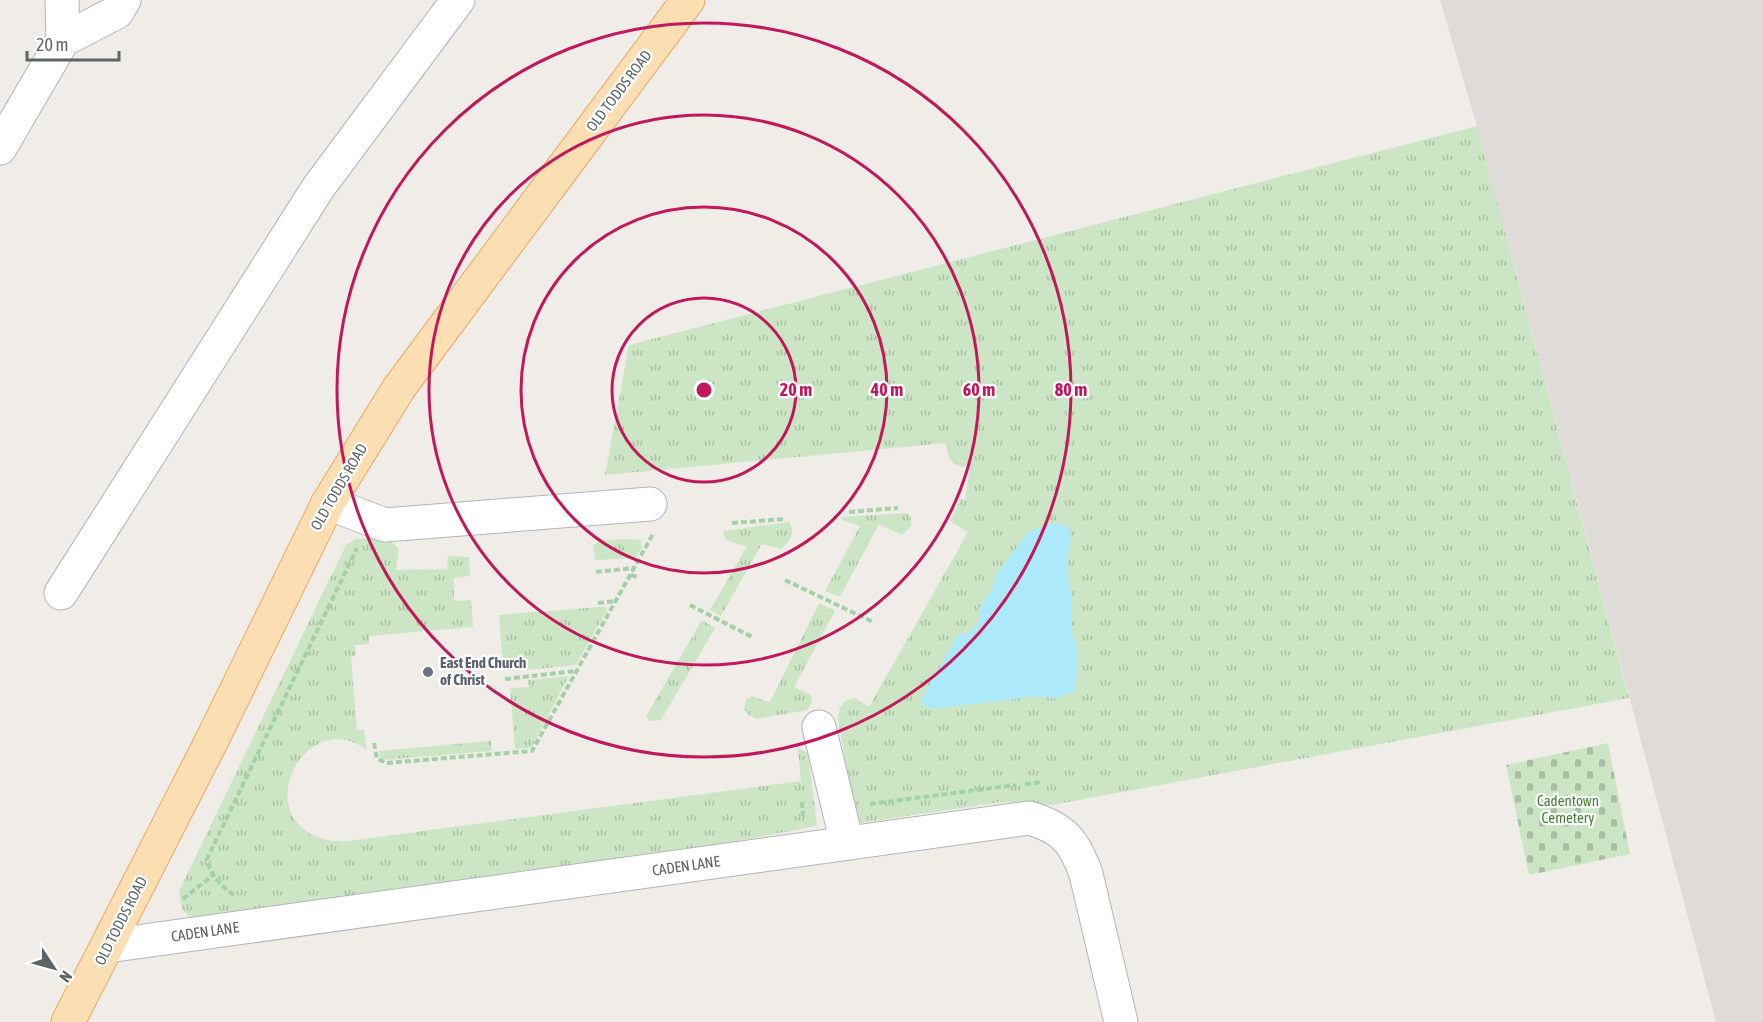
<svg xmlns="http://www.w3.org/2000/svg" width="1763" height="1022" viewBox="0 0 1763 1022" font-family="'Asap Condensed',sans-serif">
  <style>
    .industrial { fill: #dfdbd9 }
    .grass { fill: url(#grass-tufts) }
    .cemetery { fill: url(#cemetery-stones) }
    .water { fill: #aceafb }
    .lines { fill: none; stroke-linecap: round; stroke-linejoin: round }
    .minor-casing { stroke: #b2b6b8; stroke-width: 35 }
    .major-casing { stroke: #eba865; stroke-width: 35 }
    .path { stroke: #a4d0a7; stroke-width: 4; stroke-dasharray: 6 3; stroke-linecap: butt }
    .minor { stroke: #fff; stroke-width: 33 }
    .major { stroke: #fbdeb1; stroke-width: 33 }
    .ring { fill: none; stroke: #c2185b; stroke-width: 3 }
    .worship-dot { fill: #6b7280; stroke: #fff; stroke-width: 2 }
    .labels { text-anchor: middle; stroke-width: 4.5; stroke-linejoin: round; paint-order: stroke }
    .street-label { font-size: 15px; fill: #5e6466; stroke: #fff }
    .worship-label { font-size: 15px; font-weight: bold; fill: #5b616d; stroke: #fff; text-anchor: start }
    .park-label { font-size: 15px; fill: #468239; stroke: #fff }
    .centre { fill: #c2185b; stroke: #fff; stroke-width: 3 }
    .ring-label { font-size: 18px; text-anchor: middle; font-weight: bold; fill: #c2185b; stroke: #fff; stroke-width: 4.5; stroke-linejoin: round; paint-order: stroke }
  </style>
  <defs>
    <pattern id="grass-tufts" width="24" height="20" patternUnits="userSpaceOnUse" patternTransform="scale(1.5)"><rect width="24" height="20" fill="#cce6c5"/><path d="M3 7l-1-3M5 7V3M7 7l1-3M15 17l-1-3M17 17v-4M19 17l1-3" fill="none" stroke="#a9bea4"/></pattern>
    <pattern id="cemetery-stones" width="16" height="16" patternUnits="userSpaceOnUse" patternTransform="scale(1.5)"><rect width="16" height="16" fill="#cce6c5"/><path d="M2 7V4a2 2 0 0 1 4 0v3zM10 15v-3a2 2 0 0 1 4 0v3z" fill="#a9bea4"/></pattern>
  </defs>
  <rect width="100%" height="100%" fill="#f0ece7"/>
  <polygon class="industrial" points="1440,0 1763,0 1763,1022 1716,1022 1477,126"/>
  <g class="grass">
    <path d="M1477,126L1629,698L1052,805L1001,802L860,823L854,815L838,718L840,707L846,700L855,698L869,707L968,532L950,521L961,499L965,500L970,467C951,467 948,460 946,443L605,475L629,345Z"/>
    <polygon points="906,513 911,517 911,526 902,535 879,524 840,597 825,591 860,526 842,520 841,517"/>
    <path d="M789,522C796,536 790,538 782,549L762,544L721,616L710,610L747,546C737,543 724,544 723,531Z"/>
    <path d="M387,538L399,549L396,570L447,569L448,556L469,557L470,576L454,578V601L471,600L473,627L369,636V644L355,645L356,656L351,657L357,730H364L367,750C315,711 263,788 300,826C305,831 313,836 320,838C329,841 339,841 348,841L801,781L798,748L808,753L817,826L710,846L206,918L189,916L182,909L179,891L346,545L356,539Z"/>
    <polygon points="625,539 641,540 642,547 635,558 595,560 593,546 599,541"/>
    <polygon points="819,603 835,611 794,687 811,695 812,702 807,710 757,719 747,714 744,708 746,700 752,696 768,702 771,700"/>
    <polygon points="599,607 606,607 607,610 576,665 527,670 527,664 503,666 499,615"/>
    <polygon points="702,620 715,628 661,720 650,721 646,716"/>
    <polygon points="569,676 531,748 515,749 510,688 529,687 528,680"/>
    <polygon points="491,741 492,751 381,760 379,751"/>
  </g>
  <polygon class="cemetery" points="1608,743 1630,854 1529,875 1506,765"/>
  <polygon class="water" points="1054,523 1069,527 1071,538 1067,557 1068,578 1072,600 1071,629 1077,648 1077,671 1075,690 1056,699 1038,696 930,709 920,701 958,635 970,632 980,620 979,608 991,591 996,575 1028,532"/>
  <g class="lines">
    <g class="minor-casing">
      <g id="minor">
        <polyline points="62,0 63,40"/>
        <polyline points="0,148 63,40 117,12 124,0"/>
        <polyline points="328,503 385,525 650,504"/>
        <polyline points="61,593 318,188 458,0"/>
        <polyline points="819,727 847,843"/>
        <path d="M108,946L1029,818C1064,828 1074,841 1086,874L1121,1022"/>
      </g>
    </g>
    <g class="major-casing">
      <polyline id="major" points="68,1022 213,738 328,503 399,388 688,0"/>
    </g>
    <g class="path">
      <polyline points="849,512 898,508"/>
      <polyline points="732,523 785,519"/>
      <polyline points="596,572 634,568"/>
      <polyline points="631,575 637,577"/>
      <polyline points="785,580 873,622"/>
      <polyline points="598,603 616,601"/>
      <polyline points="690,605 754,638"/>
      <polyline points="505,679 576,671"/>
      <polyline points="374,743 377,759 387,763 532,751 653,534"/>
      <polyline points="1025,784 1043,782"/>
      <polyline points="802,802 803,816"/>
      <polyline points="870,804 1015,785"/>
      <path d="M234,895C220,885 211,876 207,859L357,548"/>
      <polyline points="183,899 213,875"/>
    </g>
    <use href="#minor" class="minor"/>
    <use href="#major" class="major"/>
  </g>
  <g class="ring">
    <circle cx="704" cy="390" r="92"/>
    <circle cx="704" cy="390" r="183"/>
    <circle cx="704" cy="390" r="275"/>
    <circle cx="704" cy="390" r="367"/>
  </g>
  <circle class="worship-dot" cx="428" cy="672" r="6"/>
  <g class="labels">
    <g class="street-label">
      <text transform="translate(619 91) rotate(-53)" y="5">OLD TODDS ROAD</text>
      <text transform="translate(339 487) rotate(-60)" y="5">OLD TODDS ROAD</text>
      <text transform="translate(686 866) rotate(-8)" y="5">CADEN LANE</text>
      <text transform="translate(121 921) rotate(-63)" y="5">OLD TODDS ROAD</text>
      <text transform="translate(205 932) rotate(-8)" y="5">CADEN LANE</text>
    </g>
    <g class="worship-label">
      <text x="440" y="668">East End Church<tspan x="440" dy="17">of Christ</tspan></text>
    </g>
    <g class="park-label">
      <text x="1568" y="806">Cadentown<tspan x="1568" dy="17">Cemetery</tspan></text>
    </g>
  </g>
  <circle cx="704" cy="390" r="9" class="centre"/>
  <g class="ring-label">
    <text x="796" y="396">20 m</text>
    <text x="887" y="396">40 m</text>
    <text x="979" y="396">60 m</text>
    <text x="1071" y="396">80 m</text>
  </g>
  <g transform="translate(54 968) rotate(126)" stroke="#ffffff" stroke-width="4.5" paint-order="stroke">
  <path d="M0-4.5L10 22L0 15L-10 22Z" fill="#5e6466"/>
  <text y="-9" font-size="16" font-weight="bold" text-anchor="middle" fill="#5e6466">N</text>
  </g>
  <path d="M27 51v9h92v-9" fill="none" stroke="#5e6466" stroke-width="3"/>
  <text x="36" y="51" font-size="18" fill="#5e6466" stroke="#ffffff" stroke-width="4.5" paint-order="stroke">20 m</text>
</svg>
